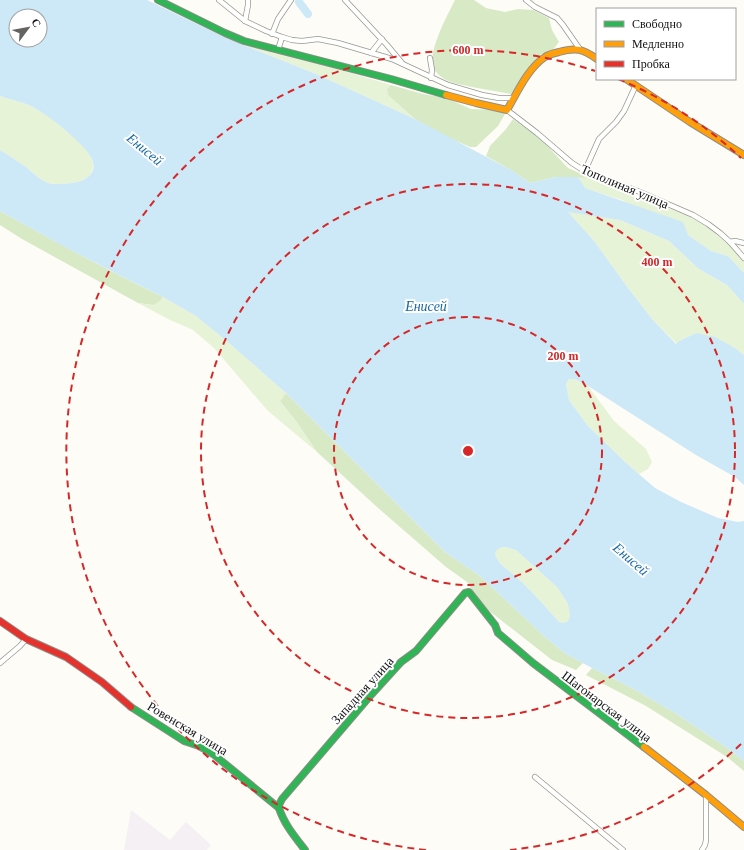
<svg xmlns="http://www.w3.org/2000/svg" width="744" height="850" viewBox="0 0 744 850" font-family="Georgia,serif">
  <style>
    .industrial { fill: #f5f0f3 }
    .green { fill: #e7f3d7 }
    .forest { fill: #d8eac5 }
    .water { fill: #cde8f7; fill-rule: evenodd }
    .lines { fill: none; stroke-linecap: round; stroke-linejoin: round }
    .river { stroke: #cde8f7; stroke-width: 8 }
    .street-casing { stroke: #979795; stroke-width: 6 }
    .fast-casing { stroke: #8e8d8b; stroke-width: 8 }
    .slow-casing { stroke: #8e8d8b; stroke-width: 8 }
    .jam-casing { stroke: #8e8d8b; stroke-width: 8 }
    .street { stroke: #fffffe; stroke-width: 4.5 }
    .fast { stroke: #30b455; stroke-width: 6 }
    .slow { stroke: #ff9f0a; stroke-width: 6 }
    .jam { stroke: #e5322d; stroke-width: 6 }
    .ring { fill: none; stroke: #d62828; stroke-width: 2; stroke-dasharray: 7 5 }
    .labels { text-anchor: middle; stroke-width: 4; stroke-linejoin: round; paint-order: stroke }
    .street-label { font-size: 13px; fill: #111; stroke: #fff }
    .water-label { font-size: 14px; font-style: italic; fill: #1768a6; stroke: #fff }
    .centre { fill: #d62828; stroke: #fff; stroke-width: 2 }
    .ring-label { font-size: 12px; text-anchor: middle; font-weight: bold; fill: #d62828; stroke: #fff; stroke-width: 4; stroke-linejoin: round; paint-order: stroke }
  </style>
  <rect width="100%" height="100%" fill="#fdfcf7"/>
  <polygon class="industrial" points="131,810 170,840 186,822 211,845 207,850 124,850"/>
  <g class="green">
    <polygon points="226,38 273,53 344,71 391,85 387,89 388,95 415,119 316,74"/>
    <path d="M0,96C11,100 24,102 35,108C50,117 116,160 85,179C77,184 57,185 48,183C40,180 32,172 26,167C17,161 9,155 0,150Z"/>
    <polygon points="578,177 591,178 686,215 706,226 737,252 744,261 744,273 728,256 711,251 688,235 622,200 584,188"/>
    <polygon points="567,211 620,220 669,241 699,269 727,285 744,304 744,355 735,348 696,333 679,341 677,344 652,319 628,288 594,241"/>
    <polygon points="163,297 196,316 229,343 286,393 280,401 296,421 317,452 267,410 214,348 193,330 168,319 138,303 154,305 160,301"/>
    <polygon points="569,379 575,379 588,386 614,421 646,449 652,462 648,469 639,474 625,462 587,425 569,400 566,384"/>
    <path d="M505,547L516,550L557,587L567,602L569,609L570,616L568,621L564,623L559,622C543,604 528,586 509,571C503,566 495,560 494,552L499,548Z"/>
  </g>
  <g class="forest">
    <path d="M455,0H474L486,8L505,12L518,9L533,10L549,18L552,30L559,42L552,51L541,54L530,68L511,94C495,91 479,89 463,85C458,84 453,83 448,81C442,78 435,73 433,66C429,49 447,16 455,0Z"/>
    <polygon points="391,85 423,94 446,98 471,109 499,110 505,114 498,126 476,147 470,147 443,135 415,119 388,95 387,89"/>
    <polygon points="513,119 542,140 568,168 591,178 556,177 530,183 511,170 486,156 490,146 506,129"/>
    <path d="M0,211C54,241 107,270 163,297L160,301L154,305L138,303L22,239L0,225Z"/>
    <polygon points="286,393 445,552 480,576 545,637 566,654 583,663 576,670 552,660 483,606 467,582 446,567 377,507 317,452 296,421 280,401"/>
    <polygon points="592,668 632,688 675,713 726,747 744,761 744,771 727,757 646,706 586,675"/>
  </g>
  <path class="water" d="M0,0H147L226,38L316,74L415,119L511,170L530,183L556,177H578L585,188L683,222L688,235L711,251L728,256L744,273V304L727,285L699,269L669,241L620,220L568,212L594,241L628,288L652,319L676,344L679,341L696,333L715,337L735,348L744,355V485L735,477L696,455L588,386L575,379H569L566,384L569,400L587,425L625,462L655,488L681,502L718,518L738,522L744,521V761L726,747L675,713L632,688L592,668L566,654L545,637L480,576L445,552L286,393L229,343L196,316L163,297L123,277L63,246L0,211V150C9,155 17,161 26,167C32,172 40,180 48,183C57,185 77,184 85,179C106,166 83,146 72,136C60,125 48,116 35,108C24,102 11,100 0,96ZM16,16H40V40H16ZM505,547L516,550L557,587L567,602L569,609L570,616L568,621L564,623L559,622C543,604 528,586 509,571C503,566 495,560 495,552L499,548Z"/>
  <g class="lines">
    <polyline class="river" points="299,2 308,14"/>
    <g class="street-casing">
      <g id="street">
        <polyline points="219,0 245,21 266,31 282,37 292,40 302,41 318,39 338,43 392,59 448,85 482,95 499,98 514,98"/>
        <polyline points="345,0 387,45 402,63"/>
        <polyline points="526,0 535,7 557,18 563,25 579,48"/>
        <polyline points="245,21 248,5 248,0"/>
        <polyline points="272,34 278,19 291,0"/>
        <polyline points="278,50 282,37"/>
        <polyline points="371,53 382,39"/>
        <polyline points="430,58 432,70 431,78"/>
        <polyline points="507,110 537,133 572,163 583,170 640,192 693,215 708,224 720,233 730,242 744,258"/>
        <polyline points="583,170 587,166 599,139 616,122 624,111 636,85"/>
        <polyline points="730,242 735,241 744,243"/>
        <polyline points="0,663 20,646 26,639"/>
        <polyline points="535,777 623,850"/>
        <polyline points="702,850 705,845 706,840 706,795"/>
      </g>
    </g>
    <g class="fast-casing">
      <g id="fast">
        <polyline points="158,0 225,33 244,41 391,79 446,95"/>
        <path d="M131,707L184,741L199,746L213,754L279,808C284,824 295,837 305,850"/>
        <polyline points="279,808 279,805 282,799 371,695 401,662 416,651 465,593 469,592 495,625 498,633 533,663 644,747"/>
      </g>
    </g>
    <g class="slow-casing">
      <g id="slow">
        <polyline points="626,79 690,122 744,155"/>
        <path d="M446,95L476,103L507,110C517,93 528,68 545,57C549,54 555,53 559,52C576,47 583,49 597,59"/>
        <polyline points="644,747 706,795 744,827"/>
      </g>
    </g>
    <g class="jam-casing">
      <polyline id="jam" points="0,621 26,639 66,657 102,682 131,707"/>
    </g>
    <use href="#street" class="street"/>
    <use href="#fast" class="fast"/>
    <use href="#slow" class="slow"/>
    <use href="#jam" class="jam"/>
  </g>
  <g class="ring">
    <circle cx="468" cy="451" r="134"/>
    <circle cx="468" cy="451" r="267"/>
    <path d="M741 744A401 401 0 0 1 510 850M426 850A401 401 0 1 1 595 71M618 79A401 401 0 0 1 741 158"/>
  </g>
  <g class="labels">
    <g class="street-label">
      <text transform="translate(625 186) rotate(23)" y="5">Тополиная улица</text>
      <text transform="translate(362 690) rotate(-48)" y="5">Западная улица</text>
      <text transform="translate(607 706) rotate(37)" y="5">Шагонарская улица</text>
      <text transform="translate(188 728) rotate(31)" y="5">Ровенская улица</text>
    </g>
    <g class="water-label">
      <text transform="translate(145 149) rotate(40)" y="5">Енисей</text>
      <text x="426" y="311">Енисей</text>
      <text transform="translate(631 559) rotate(41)" y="5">Енисей</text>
    </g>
  </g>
  <circle cx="468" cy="451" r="6" class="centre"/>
  <g class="ring-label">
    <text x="468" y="54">600 m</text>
    <text x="657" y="266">400 m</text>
    <text x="563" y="360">200 m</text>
  </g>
  <rect x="596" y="8" width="140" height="72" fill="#ffffff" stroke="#a0a0a0"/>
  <rect x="604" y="21" width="20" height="6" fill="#30b455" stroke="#a0a0a0"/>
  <text x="632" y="28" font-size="12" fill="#111111">Свободно</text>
  <rect x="604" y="41" width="20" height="6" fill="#ff9f0a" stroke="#a0a0a0"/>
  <text x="632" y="48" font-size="12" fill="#111111">Медленно</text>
  <rect x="604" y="61" width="20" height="6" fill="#e5322d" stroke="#a0a0a0"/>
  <text x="632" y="68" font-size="12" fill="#111111">Пробка</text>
  <g transform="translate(28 28) rotate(58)"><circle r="19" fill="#ffffff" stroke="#a0a0a0"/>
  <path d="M0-3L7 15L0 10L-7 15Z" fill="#646362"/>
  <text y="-6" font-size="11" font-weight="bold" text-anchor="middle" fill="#111111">С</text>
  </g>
</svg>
